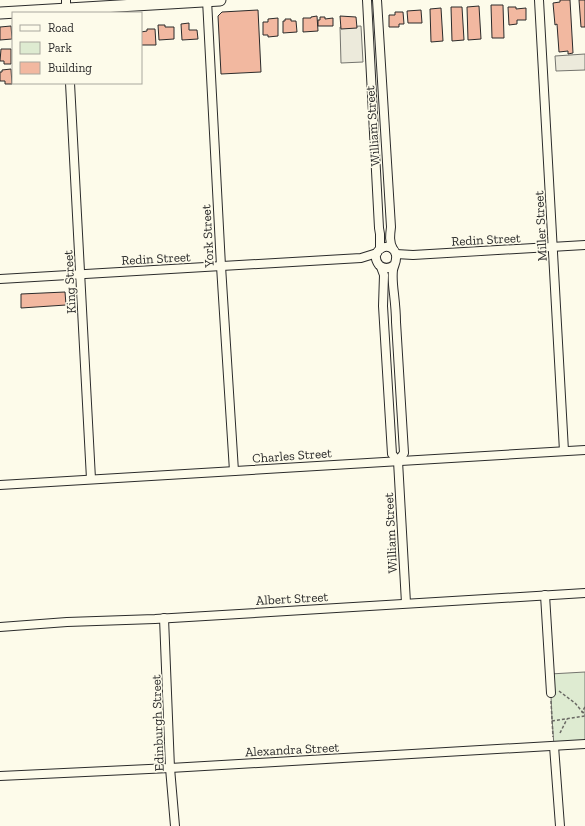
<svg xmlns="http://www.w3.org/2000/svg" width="585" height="826" viewBox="0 0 585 826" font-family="'Zilla Slab',serif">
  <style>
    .green { fill: #deebd1; stroke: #74746e }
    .parking { fill: #eceadb; stroke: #74746e }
    .building { fill: #f2b8a0; stroke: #2b2b2b }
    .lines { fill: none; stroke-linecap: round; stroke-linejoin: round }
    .minor-casing { stroke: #2b2b2b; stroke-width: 10 }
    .secondary-casing { stroke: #2b2b2b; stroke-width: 13 }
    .path { stroke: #6a6964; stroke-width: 1.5; stroke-dasharray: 3 2; stroke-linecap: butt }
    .minor { stroke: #fdfbea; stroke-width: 8 }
    .secondary { stroke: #fdfbea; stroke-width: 11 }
    .labels { text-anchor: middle; stroke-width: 3; stroke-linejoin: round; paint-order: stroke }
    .street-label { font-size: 13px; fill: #2b2b2b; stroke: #fdfbea }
  </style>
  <rect width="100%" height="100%" fill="#fdfbea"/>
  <polygon class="green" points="585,672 585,744 554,746 552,719 550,674"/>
  <g class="parking">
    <polygon points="361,26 363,62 341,63 340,27"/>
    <polygon points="585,54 585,70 556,71 555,56"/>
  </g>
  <g class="building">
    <polygon points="560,0 570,0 573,53 568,54 568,51 559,52 557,24 555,25 553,3 560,2"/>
    <polygon points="579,0 585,0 585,27 581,27"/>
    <polygon points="491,5 503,5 504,38 492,38"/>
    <polygon points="479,6 481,39 468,40 467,7"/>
    <polygon points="451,7 462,7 464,40 452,41"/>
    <polygon points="508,7 516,7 516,9 526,8 526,20 517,20 517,24 509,25"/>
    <polygon points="441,8 443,41 431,42 430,9"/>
    <polygon points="258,10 261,72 221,74 218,16 222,12"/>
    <polygon points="421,10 422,23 408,23 407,11"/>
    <polygon points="395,12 403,12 404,24 399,24 399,27 389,27 389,15 395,15"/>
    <polygon points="317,16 318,31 303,32 303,18 311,18 311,17"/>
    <polygon points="340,16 356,17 357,28 341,29"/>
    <polygon points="320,17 325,17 325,19 333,18 333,26 318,26 318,20 320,20"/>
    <polygon points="278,18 278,36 268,37 268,35 263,35 263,22 268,22 268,19"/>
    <polygon points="285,19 291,19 291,21 296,21 297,32 283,33 283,21 285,21"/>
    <polygon points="189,23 189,30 197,30 198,39 182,40 181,24"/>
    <polygon points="158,25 165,25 165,27 174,27 174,39 159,40"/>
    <polygon points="11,26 12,39 0,40 0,27"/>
    <polygon points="147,29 155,29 156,45 141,45 141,32 147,31"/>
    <polygon points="1,49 11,49 11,64 4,64 4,61 0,61"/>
    <polygon points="11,69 12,84 5,84 5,81 0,81 0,72 2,72 2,70"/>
    <polygon points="65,292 66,305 21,308 21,294"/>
  </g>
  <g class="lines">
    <g class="minor-casing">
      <g id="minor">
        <polyline points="66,0 66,13"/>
        <polyline points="207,0 221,266 234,471"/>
        <polyline points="367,0 379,228 380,234 380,249"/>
        <path d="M377,0L391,227C390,235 389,242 393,249"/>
        <polyline points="539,0 564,451"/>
        <polyline points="70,83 91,479"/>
        <polyline points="396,254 413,255 585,245"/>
        <path d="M394,265C389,269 384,269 379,265C367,249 393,239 396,255C397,261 394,265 393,270C392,278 393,286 394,294C395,303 396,312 396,322C399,365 401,409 404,453L398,461"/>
        <polyline points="381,267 384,275 383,306 392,454 398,461 406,603"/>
        <polyline points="0,279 361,258 377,253"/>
        <polyline points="0,485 585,450"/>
        <polyline points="545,595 551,693"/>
        <polyline points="164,618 170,768 175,826"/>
        <polyline points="0,627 67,622 155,619 585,593"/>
        <polyline points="554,746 560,826"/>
        <polyline points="0,776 170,768 585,744"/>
      </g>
    </g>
    <g class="secondary-casing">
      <polyline id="secondary" points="0,13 220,0"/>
    </g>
    <g class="path">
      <polyline points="559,691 575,703 585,715"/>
      <polyline points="551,701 553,737"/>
      <polyline points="585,707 582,712 585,713"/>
      <polyline points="552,721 585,716"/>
      <polyline points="560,733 567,719"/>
    </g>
    <use href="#minor" class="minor"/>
    <use href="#secondary" class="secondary"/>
  </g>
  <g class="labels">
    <g class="street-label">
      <text transform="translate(372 126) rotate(-94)" y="5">William Street</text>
      <text transform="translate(540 226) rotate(-93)" y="5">Miller Street</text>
      <text transform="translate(207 236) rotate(-93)" y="5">York Street</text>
      <text transform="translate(486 239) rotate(-3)" y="5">Redin Street</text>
      <text transform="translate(156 258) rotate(-3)" y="5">Redin Street</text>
      <text transform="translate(69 282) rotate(-93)" y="5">King Street</text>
      <text transform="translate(292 455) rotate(-4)" y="5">Charles Street</text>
      <text transform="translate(390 533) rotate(-93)" y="5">William Street</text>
      <text transform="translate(292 598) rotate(-3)" y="5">Albert Street</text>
      <text transform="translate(157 723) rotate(-92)" y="5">Edinburgh Street</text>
      <text transform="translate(292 749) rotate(-3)" y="5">Alexandra Street</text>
    </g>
  </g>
  <rect x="12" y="12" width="130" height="72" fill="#fdfbea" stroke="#a9a89e"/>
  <rect x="20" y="25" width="20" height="6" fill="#fdfbea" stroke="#a9a89e"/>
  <text x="48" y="32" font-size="12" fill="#2b2b2b">Road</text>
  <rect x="20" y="42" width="20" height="12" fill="#deebd1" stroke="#a9a89e"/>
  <text x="48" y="52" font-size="12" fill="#2b2b2b">Park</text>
  <rect x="20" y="62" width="20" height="12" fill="#f2b8a0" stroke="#a9a89e"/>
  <text x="48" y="72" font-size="12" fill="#2b2b2b">Building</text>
</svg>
